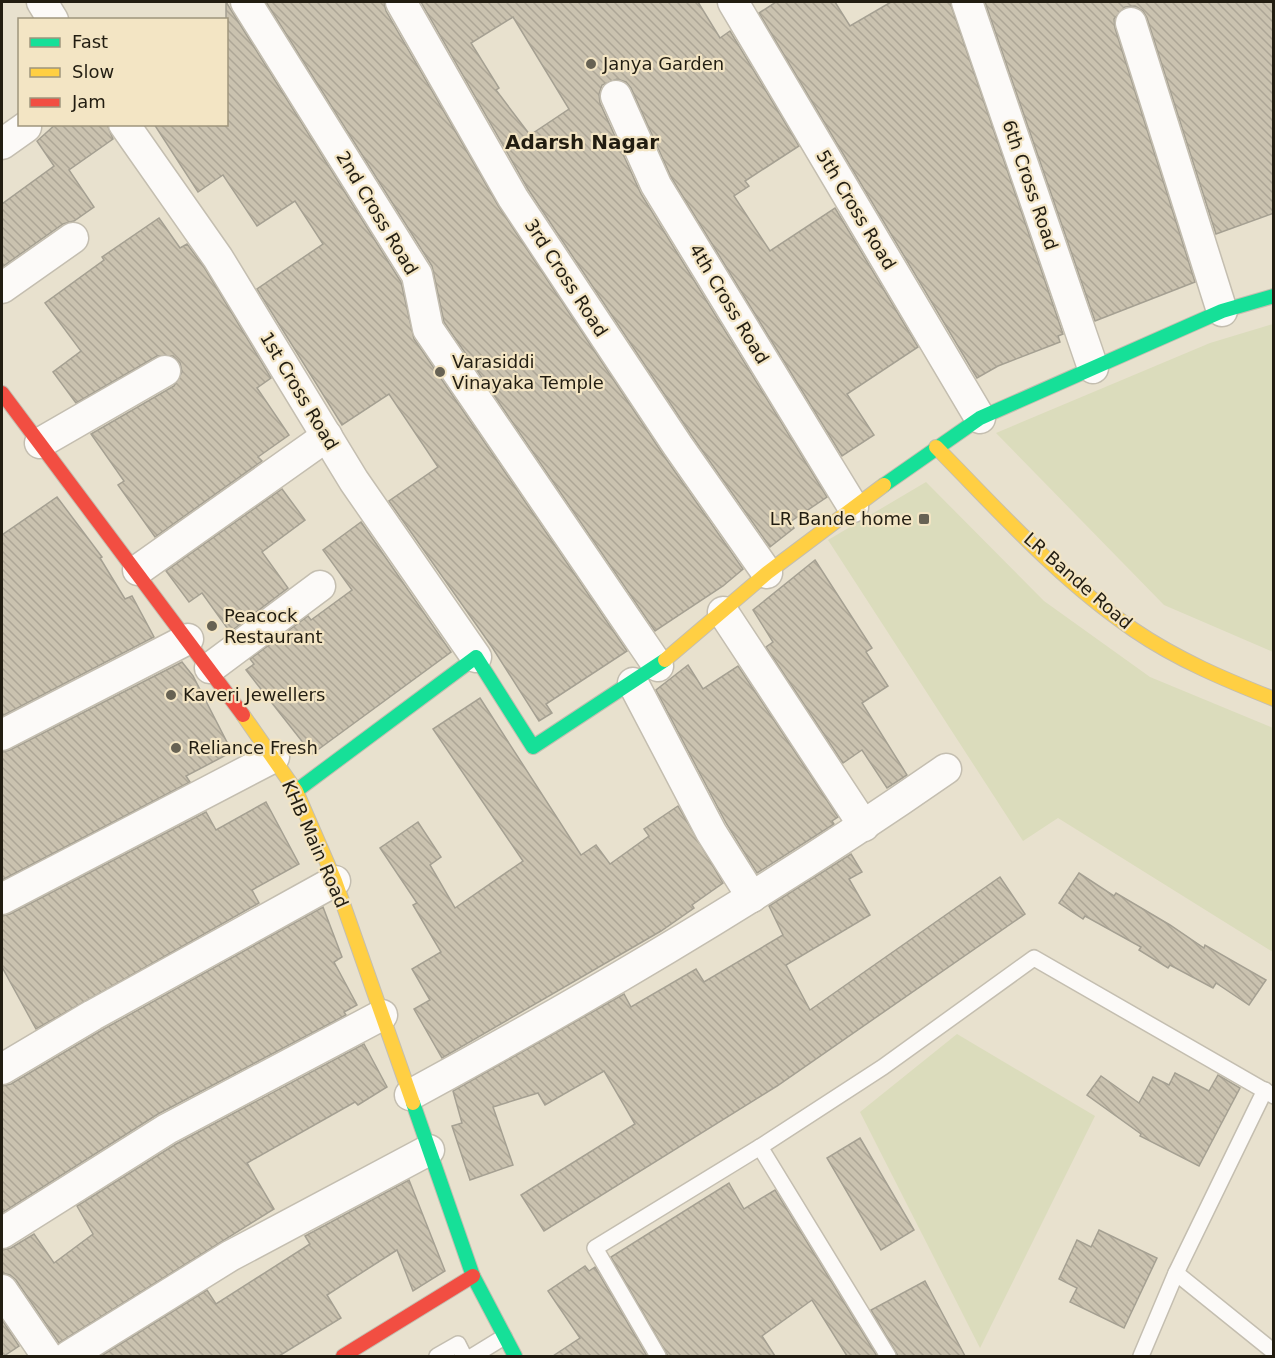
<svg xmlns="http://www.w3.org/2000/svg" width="1275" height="1358" viewBox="0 0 1275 1358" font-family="'DejaVu Sans',sans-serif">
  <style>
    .green { fill: #dbdcbc }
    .building { fill: url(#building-back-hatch); stroke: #a5a092; stroke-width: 1.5; fill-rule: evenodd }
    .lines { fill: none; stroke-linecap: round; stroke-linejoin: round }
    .lane-casing { stroke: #c4beb0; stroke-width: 18 }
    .street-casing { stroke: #c4beb0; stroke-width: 33 }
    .fast-casing { stroke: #c4beb0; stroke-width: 16 }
    .slow-casing { stroke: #c4beb0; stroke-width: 16 }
    .jam-casing { stroke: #c4beb0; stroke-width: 16 }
    .lane { stroke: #fcfaf8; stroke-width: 15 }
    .street { stroke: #fcfaf8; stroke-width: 30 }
    .fast { stroke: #16e098; stroke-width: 14 }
    .slow { stroke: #ffcf43; stroke-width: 14 }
    .jam { stroke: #f24e42; stroke-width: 14 }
    .poi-dot { fill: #676253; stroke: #f3e5c4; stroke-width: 2 }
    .labels { text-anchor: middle; stroke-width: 4.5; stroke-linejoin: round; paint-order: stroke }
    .poi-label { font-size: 18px; fill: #221d11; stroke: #f3e5c4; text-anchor: start }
    .street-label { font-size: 18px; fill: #221d11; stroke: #f3e5c4 }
    .neighbourhood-label { font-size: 20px; font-weight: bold; fill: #221d11; stroke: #f3e5c4 }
  </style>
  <defs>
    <pattern id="building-back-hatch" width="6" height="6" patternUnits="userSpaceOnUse" patternTransform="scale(1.5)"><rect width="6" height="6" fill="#cac2af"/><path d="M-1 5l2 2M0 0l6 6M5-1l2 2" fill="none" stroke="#ada696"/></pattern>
  </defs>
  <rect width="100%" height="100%" fill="#e8e1ce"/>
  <g class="green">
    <polygon points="1273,324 1274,324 1273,652 1164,605 996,433 1210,343"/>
    <polygon points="926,482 1044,601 1150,677 1273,728 1273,952 1058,818 1023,841 828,540"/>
    <polygon points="957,1034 1095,1116 980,1348 860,1112"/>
  </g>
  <g class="building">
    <polygon points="226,2 401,282 414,339 627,651 546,704 552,713 539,721 492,647 389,501 438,467 389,394 342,425 257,289 323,244 295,201 257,226 223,175 198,192 154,124 226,124"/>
    <polygon points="266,2 384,2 386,11 499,207 664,456 743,569 723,586 655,631 444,322 432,266"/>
    <path d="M421,2H698L720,38L730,31L799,146L745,181L749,186L734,196L770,251L835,208L918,347L847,394L874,435L842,456L671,177L631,88L626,82L617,79L602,85L599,94L600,103L641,194L827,497L790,522L794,528L770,547L692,436L528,189ZM513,17L569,109L530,135L496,90L499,88L471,43Z"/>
    <polygon points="776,2 835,2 850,26 891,2 950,2 1063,334 1058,336 1060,342 998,366 977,378 759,13"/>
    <polygon points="985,2 1274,2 1274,213 1216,234 1147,18 1143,11 1135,6 1125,7 1114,19 1115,28 1195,282 1095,321"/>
    <polygon points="56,124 107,124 113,139 69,170 94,207 74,221 63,224 2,267 2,204 54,166 37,141"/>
    <polygon points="159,218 180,248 187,244 204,267 271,378 257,388 289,435 258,457 262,461 155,537 118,485 124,481 91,434 174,386 182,372 180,363 173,356 157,356 76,403 53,372 81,351 45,303 104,260 102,257"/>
    <polygon points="282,489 305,520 262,552 288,588 230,632 202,593 189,602 166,571"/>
    <polygon points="57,497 102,557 100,558 125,599 132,596 154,637 2,716 2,535"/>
    <polygon points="361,522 451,652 312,754 246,670 254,664 250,659 308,616 311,620 352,590 323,550"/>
    <polygon points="815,560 872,648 866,652 888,686 862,703 907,775 887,788 862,750 843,763 766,647 773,642 753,610"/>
    <polygon points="182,662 193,676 232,752 186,776 190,782 2,880 2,752 10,750"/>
    <polygon points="688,665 703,689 738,666 838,817 832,821 834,824 757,873 726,823 656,690"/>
    <polygon points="480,698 581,855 596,845 610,864 649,836 644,829 678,806 723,883 692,905 694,908 661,931 442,1058 414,1009 430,1000 412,969 441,952 413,905 417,903 380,848 418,822 441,857 430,865 455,908 523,861 433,729"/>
    <polygon points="266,802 299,864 252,890 259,903 36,1029 2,967 2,916 10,914 206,812 216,830"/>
    <polygon points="851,854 862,872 849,879 870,915 786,965 810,1010 1000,877 1025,914 777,1086 544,1231 521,1195 635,1124 604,1071 545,1105 538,1093 493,1107 513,1165 470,1180 452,1126 462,1123 453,1091 624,994 631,1007 696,969 704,982 783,935 769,906"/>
    <polygon points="1079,873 1114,896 1116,893 1170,925 1204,948 1205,945 1266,980 1249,1005 1216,983 1213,988 1170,965 1168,968 1139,950 1141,947 1085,916 1083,919 1059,903"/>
    <polygon points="323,907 342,957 334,962 357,1005 344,1012 346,1015 158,1114 2,1213 2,1086 11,1084 102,1030"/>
    <polygon points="364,1044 387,1087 358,1105 355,1102 247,1163 274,1209 59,1343 16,1280 10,1275 2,1273 2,1250 11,1248 34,1234 54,1263 93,1234 77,1206 176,1144"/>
    <polygon points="1175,1073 1209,1091 1218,1075 1240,1088 1199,1166 1140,1136 1141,1134 1087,1095 1101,1076 1139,1103 1153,1077 1169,1085"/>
    <polygon points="860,1138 914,1230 881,1250 827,1158"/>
    <polygon points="409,1180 445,1271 413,1291 397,1250 327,1295 341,1318 279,1356 101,1356 207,1290 216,1304 310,1244 305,1236"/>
    <polygon points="729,1183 744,1209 775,1190 877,1356 847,1356 812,1300 762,1336 775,1356 668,1356 611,1257"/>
    <polygon points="1099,1230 1157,1258 1124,1328 1070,1302 1077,1288 1059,1279 1077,1240 1091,1247"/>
    <polygon points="585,1266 589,1271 595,1267 647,1356 553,1356 580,1338 548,1291"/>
    <polygon points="925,1281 965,1356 898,1356 871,1310"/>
    <polygon points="2,1320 19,1346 4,1356 2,1356"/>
  </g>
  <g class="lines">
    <g class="lane-casing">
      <g id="lane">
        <polyline points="760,1147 888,1356"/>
        <polyline points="1176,1273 1274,1352"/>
        <polyline points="437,1356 458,1344 464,1356"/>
        <polyline points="473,1356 504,1337"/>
        <polyline points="658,1356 595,1248 760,1147 883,1067 1034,958 1274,1096"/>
        <polyline points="1141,1356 1176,1273 1265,1090"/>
      </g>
    </g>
    <g class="street-casing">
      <g id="street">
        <polyline points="42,2 53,20"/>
        <polyline points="246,2 417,275 428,329 658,666"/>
        <polyline points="401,2 513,198 678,446 767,573"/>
        <polyline points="733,2 980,418"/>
        <polyline points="967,2 1093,368"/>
        <polyline points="1131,23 1222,311"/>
        <polyline points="616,96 656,185 853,507"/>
        <polyline points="124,124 218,258 354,481 476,657"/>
        <polyline points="2,144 26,127"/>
        <polyline points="2,288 73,238"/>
        <polyline points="40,443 165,371"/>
        <polyline points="138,570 327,436"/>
        <polyline points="723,612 864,826"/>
        <polyline points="210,668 320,586"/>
        <polyline points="633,683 711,832 752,897"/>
        <polyline points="2,735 188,639"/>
        <polyline points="2,899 274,757"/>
        <polyline points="2,1069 93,1015 335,881"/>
        <path d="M410,1095C594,995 774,889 946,769"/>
        <polyline points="2,1233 167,1129 382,1015"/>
        <polyline points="2,1290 47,1356"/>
        <polyline points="69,1356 230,1256 429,1150"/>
      </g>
    </g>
    <g class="fast-casing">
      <g id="fast">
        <polyline points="884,485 980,418 1222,311 1274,296"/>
        <polyline points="296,791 476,657 533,747 665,660"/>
        <polyline points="413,1103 473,1276 515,1356"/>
      </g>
    </g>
    <g class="slow-casing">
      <g id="slow">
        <path d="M936,447C999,511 1060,580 1134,630C1178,660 1226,680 1274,699"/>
        <polyline points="665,660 767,573 884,485"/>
        <polyline points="243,715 296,791 335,881 413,1103"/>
      </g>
    </g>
    <g class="jam-casing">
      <g id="jam">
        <polyline points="2,393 243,715"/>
        <polyline points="343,1356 473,1276"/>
      </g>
    </g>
    <use href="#lane" class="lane"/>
    <use href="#street" class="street"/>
    <use href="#fast" class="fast"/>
    <use href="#slow" class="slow"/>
    <use href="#jam" class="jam"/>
  </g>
  <g class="poi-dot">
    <circle cx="591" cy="64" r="6"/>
    <circle cx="440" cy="372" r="6"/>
    <rect x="918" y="513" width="12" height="12" rx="3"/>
    <circle cx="212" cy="626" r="6"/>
    <circle cx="171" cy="695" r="6"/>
    <circle cx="176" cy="748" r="6"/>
  </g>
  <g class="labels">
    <g class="poi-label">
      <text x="603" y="70">Janya Garden</text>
      <text x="452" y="368">Varasiddi<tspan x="452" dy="21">Vinayaka Temple</tspan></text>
      <text x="912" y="525" text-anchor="end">LR Bande home</text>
      <text x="224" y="622">Peacock<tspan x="224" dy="21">Restaurant</tspan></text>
      <text x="183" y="701">Kaveri Jewellers</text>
      <text x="188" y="754">Reliance Fresh</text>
    </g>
    <g class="street-label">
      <text transform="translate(1030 185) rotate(71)" y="6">6th Cross Road</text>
      <text transform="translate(856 210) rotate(59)" y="6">5th Cross Road</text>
      <text transform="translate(377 213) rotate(59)" y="6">2nd Cross Road</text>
      <text transform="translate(566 278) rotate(57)" y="6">3rd Cross Road</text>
      <text transform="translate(729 304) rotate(59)" y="6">4th Cross Road</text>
      <text transform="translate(299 391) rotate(59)" y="6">1st Cross Road</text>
      <text transform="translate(1078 581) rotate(41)" y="6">LR Bande Road</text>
      <text transform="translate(315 844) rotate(66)" y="6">KHB Main Road</text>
    </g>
    <g class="neighbourhood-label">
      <text x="582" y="149">Adarsh Nagar</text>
    </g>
  </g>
  <rect width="1275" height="1358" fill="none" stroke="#221d11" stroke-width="6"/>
  <rect x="18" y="18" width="210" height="108" fill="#f3e5c4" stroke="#9f957c" stroke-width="1.5"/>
  <rect x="30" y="38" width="30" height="9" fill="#16e098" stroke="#9f957c" stroke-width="1.5"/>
  <text x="72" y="48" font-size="18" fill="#221d11">Fast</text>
  <rect x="30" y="68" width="30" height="9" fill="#ffcf43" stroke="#9f957c" stroke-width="1.5"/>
  <text x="72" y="78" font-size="18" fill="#221d11">Slow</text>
  <rect x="30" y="98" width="30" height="9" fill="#f24e42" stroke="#9f957c" stroke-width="1.5"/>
  <text x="72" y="108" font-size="18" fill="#221d11">Jam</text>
</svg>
